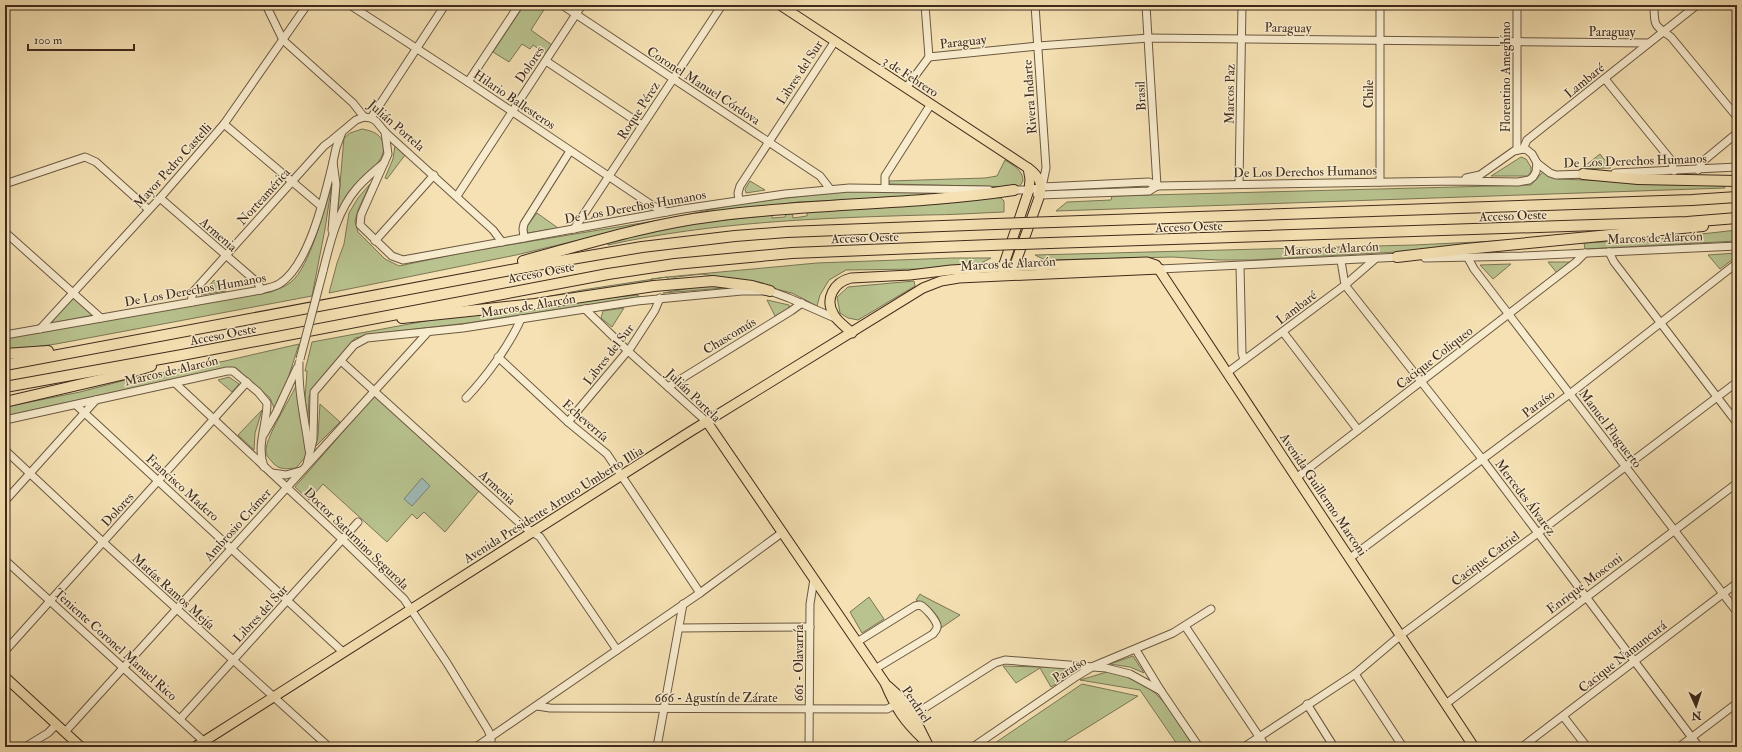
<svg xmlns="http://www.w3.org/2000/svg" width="1742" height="752" viewBox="0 0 1742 752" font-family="'IM FELL Double Pica',serif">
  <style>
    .green { fill: #b8c38f; stroke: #7c7656 }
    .water { fill: #a0bbb7; stroke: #798179 }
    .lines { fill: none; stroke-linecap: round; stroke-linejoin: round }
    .minor-casing { stroke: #6c5842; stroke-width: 9 }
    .major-casing { stroke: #3f2a1c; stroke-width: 11 }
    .highway-casing { stroke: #3f2a1c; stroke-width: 12 }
    .minor { stroke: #f8ecce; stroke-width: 7 }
    .major { stroke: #f5e1b3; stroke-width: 9 }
    .highway { stroke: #f5e1b3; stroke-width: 10 }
    .minor-bridge-casing { stroke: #6c5842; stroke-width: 9; stroke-linecap: butt }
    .highway-bridge-casing { stroke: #3f2a1c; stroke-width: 12; stroke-linecap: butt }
    .minor-bridge { stroke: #f8ecce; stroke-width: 7 }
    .highway-bridge { stroke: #f5e1b3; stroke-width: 10 }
    .labels { text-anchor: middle; stroke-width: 3; stroke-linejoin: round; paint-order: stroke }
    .street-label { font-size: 13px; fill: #3f2a1c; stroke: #f8ecce }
  </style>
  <rect width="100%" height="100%" fill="#f5e1b3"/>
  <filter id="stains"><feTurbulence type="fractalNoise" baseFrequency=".005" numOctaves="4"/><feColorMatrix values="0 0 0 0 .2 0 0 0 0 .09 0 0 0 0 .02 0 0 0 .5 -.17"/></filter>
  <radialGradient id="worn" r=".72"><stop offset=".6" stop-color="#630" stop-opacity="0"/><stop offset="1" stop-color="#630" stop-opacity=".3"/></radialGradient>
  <g class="green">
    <polygon points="524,5 547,5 531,30 552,45 546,54 533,45 530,49 522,44 509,62 493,52"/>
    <path d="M362,129C372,131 380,133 383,143C389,163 355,181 346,196C342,203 340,212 337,219L344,138L350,133Z"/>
    <polygon points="395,146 405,155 387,179 385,178 393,159"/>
    <polygon points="1600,154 1611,168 1581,169"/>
    <polygon points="1521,157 1526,159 1531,167 1531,172 1528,176 1491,176"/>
    <path d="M1005,160C1014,166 1023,170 1023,181L1019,187L889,184V181L985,178L997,176Z"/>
    <polygon points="1543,172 1558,179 1724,185 1725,188 1056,211 1067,202 1111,200 1112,196 1531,185"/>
    <polygon points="750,181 765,190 746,193 745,189"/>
    <path d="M332,183L325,229L312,296L56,344L5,351V337L271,292C278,289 285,287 291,282C310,267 325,207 332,183Z"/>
    <polygon points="370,184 358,210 355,221 358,232 385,259 399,266 466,252 672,218 732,205 795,197 852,191 976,194 798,202 672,218 516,255 329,293 337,263 344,244 349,213 358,198"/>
    <path d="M993,197L1001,198L1004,201V212C977,213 951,215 925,215C818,218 712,222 608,245L607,240L669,226L772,215V218L785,217L787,212L792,211L793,218L807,216V213L815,210Z"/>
    <polygon points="537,213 558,228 528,233 526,227"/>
    <polygon points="1737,230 1737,241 1585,249 1584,243 1657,239"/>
    <polygon points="1518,240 1433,250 1252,260 1218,260 1173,257 1045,260 1035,255 1414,245"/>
    <polygon points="1737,253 1737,256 1720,269 1708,255"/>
    <polygon points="952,258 991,258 979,264 919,269 846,270 829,280 820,295 817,306 792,293 752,283 702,274 676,277 669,281 667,277 651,279 651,282 535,299 582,290 667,277 817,263"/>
    <polygon points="1548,262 1570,262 1557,273"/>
    <polygon points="1511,264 1493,279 1480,265"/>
    <polygon points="214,280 226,291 201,295"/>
    <polygon points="914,281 915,286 858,320 848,318 840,313 837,297 848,287"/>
    <polygon points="713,285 736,287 663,293 690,288"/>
    <polygon points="638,295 639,297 468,323 380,333 355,338 312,390 309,397 308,419 305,399 307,371 305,371 312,342 469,313 585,300"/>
    <polygon points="73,298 93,315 49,324"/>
    <polygon points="767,300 789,305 789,308 775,316"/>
    <polygon points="624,308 612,327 601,318 603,311"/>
    <polygon points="299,344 285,388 274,408 270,398 236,368 5,417 5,407 80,392 133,378 225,361"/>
    <polygon points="229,377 239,384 232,392 218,380"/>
    <path d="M296,386L307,455L296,468C287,469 279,470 273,463C270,459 265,455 266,450C267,435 289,401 296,386Z"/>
    <polygon points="375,395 479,491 445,532 424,512 417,519 412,514 387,542 323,484 309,500 295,487"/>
    <polygon points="320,404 340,422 315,447 318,436"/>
    <polygon points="262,410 255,433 254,450 238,435"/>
    <path d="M920,594L923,596L960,615L941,628C941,615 926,605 916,600Z"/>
    <polygon points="869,597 884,619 862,633 850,612"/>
    <polygon points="1133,656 1144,673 1130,667 1110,664"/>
    <polygon points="1003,666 1073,668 1077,670 1077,672 1051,687 1040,668 1016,683"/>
    <path d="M1107,672C1159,681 1167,707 1194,747H1179L1140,690L1080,680Z"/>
    <polygon points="1082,684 1138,696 1056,747 989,747"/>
  </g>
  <polygon class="water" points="422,478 430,486 412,506 404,499"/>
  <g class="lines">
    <g class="minor-casing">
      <g id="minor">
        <polyline points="266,5 283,40 353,103 364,117"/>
        <polyline points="350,5 471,84 653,206 666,212"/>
        <polyline points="562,5 820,176 830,189"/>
        <polyline points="1035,5 1046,168 1042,187"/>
        <polyline points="1146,5 1157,186"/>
        <polyline points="1380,5 1380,182"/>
        <path d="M1654,5C1654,26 1654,25 1671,37L1737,117"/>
        <polyline points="1733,5 1737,10"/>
        <polyline points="929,57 1038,46 1149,38 1648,43"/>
        <polyline points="546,61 642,125"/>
        <polyline points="1605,79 1671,160 1674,171"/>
        <polyline points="468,82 519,5"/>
        <polyline points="906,88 929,57 925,5"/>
        <polyline points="371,118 445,5"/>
        <polyline points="224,124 321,206"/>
        <polyline points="385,132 388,154 361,215 360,225 392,256 403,260 683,209 785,194 849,188 989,190"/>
        <polyline points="1523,149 1527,140 1697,5"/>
        <polyline points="1517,150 1517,5"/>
        <polyline points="1698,170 1702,162 1737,133"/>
        <polyline points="1615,173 1737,167"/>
        <polyline points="1466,178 1480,175 1514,151 1523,149 1527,150 1532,154 1537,163 1550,173 1556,175 1587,174"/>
        <polyline points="5,184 85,157 96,162 148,209"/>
        <polyline points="1239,184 1242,5"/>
        <polyline points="885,188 885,176 931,104"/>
        <polyline points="1009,190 1029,190 1042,187 1149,182 1157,186 1454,181 1518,182 1529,180 1533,177 1536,172 1537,163"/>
        <polyline points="1037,194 1040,195 1149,191 1157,186"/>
        <polyline points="457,196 582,5"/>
        <polyline points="160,198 258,283 261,290"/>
        <polyline points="739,200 738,193 740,186 835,41"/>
        <polyline points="574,229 722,5"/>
        <polyline points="332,230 336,184 333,162 336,148 342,132"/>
        <polyline points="5,232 101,318"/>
        <polyline points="524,238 523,229 524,224 570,151"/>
        <polyline points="375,241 434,175"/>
        <polyline points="1609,252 1614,262 1737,423"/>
        <polyline points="1425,258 1523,256 1737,246"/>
        <polyline points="1468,258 1474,269 1737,612"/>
        <polyline points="1341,261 1345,285 1483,460 1699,747"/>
        <polyline points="1240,266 1242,353 1244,360"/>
        <polyline points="1160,269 1401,257"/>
        <path d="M323,271C330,243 337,211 357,188C365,179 374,171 384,163"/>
        <polyline points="191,302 193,292 324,146 332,140 356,120 364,117 371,118 376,121 385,132 493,230 502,242"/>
        <polyline points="585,309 628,351 707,422"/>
        <polyline points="40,329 160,198 224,124 307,5"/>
        <polyline points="1283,332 1358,430"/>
        <path d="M5,335L261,290C267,288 274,287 279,284C309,266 325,195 333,162"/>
        <polyline points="498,357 568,422 607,454 700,593"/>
        <polyline points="341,361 523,526 540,537 617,650"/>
        <path d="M299,363C298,393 305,420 309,450"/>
        <polyline points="1228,372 1345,285 1375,259"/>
        <polyline points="175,383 342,539 404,599 447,663 488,730 491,737 491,747"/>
        <polyline points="668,387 791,311 802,303"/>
        <path d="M466,398C486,377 509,346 521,319"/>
        <polyline points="76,405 343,652"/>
        <path d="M5,420L227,371H233L258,392L267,403C267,425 256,445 264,467"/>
        <polyline points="568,422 631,347 655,310 660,298"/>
        <polyline points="264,434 276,413 297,368"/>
        <polyline points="5,450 103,542 329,747"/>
        <polyline points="307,464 313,440 314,392 354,345 367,338 463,328 637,301 742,291 770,291 789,298 837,319"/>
        <polyline points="272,473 286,475 300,471"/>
        <polyline points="1296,478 1576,262 1585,253"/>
        <polyline points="5,501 96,400"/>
        <polyline points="1350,558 1571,393 1737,263"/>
        <polyline points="5,560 210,747"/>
        <polyline points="1185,626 1266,747"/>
        <polyline points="679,628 810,627"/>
        <path d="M857,642L915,606L920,605C926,608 935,619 937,625C938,629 935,631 933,634L875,669"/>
        <polyline points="1136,650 1161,691 1199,747"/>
        <polyline points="5,651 247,382"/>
        <polyline points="1355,674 1403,747"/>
        <polyline points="1447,703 1737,483"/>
        <polyline points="1307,704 1334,747"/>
        <polyline points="537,706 550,708 887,709 895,705"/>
        <polyline points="912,716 995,663 1005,660 1106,668 1130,674 1161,691"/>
        <polyline points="1563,716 1587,747"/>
        <polyline points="180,719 358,522"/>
        <polyline points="65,732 428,332"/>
        <polyline points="25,747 48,733 56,725"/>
        <polyline points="476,747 700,593 783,532"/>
        <polyline points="657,747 683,604"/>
        <polyline points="809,747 810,604 814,579"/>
        <polyline points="973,747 1074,678 1094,666 1173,633 1211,609"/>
        <polyline points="1244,747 1355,674 1401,635 1538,533 1737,382"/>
        <polyline points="1522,747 1737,583"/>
        <polyline points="1679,747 1737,703"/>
      </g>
    </g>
    <g class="major-casing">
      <g id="major">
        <path d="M780,5L1028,168C1038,175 1043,183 1040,195L1013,270"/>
        <polyline points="1003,272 1003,267 1029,190 1030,179 1028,168"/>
        <path d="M852,333C846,327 838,322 834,315C824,299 834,282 851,278L910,275L951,270L1003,267L1147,262L1156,265L1474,747"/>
        <path d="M707,422L885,683C896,709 904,721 924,740"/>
        <polyline points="5,677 81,747"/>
        <polyline points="888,686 900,697 916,721 929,747"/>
        <polyline points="195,747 688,433 923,288 941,281 959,278 1160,269"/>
      </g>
    </g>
    <g class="highway-casing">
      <g id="highway">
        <polyline points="1583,174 1638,179 1737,181"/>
        <polyline points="1053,222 1692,200 1737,197"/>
        <polyline points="1050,243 1687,222 1737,218"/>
        <polyline points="1397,257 1466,249 1703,226"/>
        <path d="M523,261C586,244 649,224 715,216C814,203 915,205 1014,190"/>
        <polyline points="402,318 535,304 654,286 713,281 752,286 770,291"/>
        <polyline points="5,354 48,351"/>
        <polyline points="5,365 548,263 642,247 735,236 787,232 995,224"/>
        <polyline points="5,387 182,355 608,274 675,264 792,253 991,245"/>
        <polyline points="5,402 125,374 151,366"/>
      </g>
    </g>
    <use href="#minor" class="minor"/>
    <use href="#major" class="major"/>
    <use href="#highway" class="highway"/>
    <g class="minor-bridge-casing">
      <polyline id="minor-bridge" points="300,359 323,271"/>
    </g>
    <g class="highway-bridge-casing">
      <g id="highway-bridge">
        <polyline points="995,224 1053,222"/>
        <polyline points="991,245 1050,243"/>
      </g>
    </g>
    <use href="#minor-bridge" class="minor-bridge"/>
    <use href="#highway-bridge" class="highway-bridge"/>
  </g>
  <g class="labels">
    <g class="street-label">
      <text transform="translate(1288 27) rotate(1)" y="5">Paraguay</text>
      <text x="1612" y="36">Paraguay</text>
      <text transform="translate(963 41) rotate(-6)" y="5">Paraguay</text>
      <text transform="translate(529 64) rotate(-56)" y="5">Dolores</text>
      <text transform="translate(799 72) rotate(-57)" y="5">Libres del Sur</text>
      <text transform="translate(911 76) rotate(33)" y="5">3 de Febrero</text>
      <text transform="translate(1505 77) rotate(-90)" y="5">Florentino Ameghino</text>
      <text transform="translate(1584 80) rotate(-39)" y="5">Lambaré</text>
      <text transform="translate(704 85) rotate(33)" y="5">Coronel Manuel Córdova</text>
      <text transform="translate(1229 94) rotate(-89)" y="5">Marcos Paz</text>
      <text transform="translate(1368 94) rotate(-90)" y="5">Chile</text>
      <text transform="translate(1140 96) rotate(-93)" y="5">Brasil</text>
      <text transform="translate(1029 97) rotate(-94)" y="5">Rivera Indarte</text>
      <text transform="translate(515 99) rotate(34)" y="5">Hilario Ballesteros</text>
      <text transform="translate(638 110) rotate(-57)" y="5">Roque Pérez</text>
      <text transform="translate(397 125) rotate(41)" y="5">Julián Portela</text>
      <text transform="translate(1635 160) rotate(-2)" y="5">De Los Derechos Humanos</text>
      <text transform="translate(172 165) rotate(-48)" y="5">Mayor Pedro Castelli</text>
      <text transform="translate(1305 171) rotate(-1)" y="5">De Los Derechos Humanos</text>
      <text transform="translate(263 196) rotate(-48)" y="5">Norteamérica</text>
      <text transform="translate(635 206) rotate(-10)" y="5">De Los Derechos Humanos</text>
      <text transform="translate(1513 215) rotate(-2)" y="5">Acceso Oeste</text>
      <text transform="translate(1189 226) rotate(-2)" y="5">Acceso Oeste</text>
      <text transform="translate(219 234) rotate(41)" y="5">Armenia</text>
      <text transform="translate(865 237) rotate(-2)" y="5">Acceso Oeste</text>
      <text transform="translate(1655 237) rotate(-2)" y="5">Marcos de Alarcón</text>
      <text transform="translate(1331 248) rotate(-3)" y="5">Marcos de Alarcón</text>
      <text transform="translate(1008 263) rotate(-3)" y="5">Marcos de Alarcón</text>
      <text transform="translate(541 272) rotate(-11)" y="5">Acceso Oeste</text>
      <text transform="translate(195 289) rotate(-10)" y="5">De Los Derechos Humanos</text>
      <text transform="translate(528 305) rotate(-9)" y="5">Marcos de Alarcón</text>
      <text transform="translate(1296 307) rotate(-37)" y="5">Lambaré</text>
      <text transform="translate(223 334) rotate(-11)" y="5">Acceso Oeste</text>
      <text transform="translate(729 335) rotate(-31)" y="5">Chascomús</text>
      <text transform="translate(608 354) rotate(-52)" y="5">Libres del Sur</text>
      <text transform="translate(1434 357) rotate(-38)" y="5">Cacique Coliqueo</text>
      <text transform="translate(171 370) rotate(-13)" y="5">Marcos de Alarcón</text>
      <text transform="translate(694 395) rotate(44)" y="5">Julián Portela</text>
      <text transform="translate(1538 403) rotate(-37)" y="5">Paraíso</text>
      <text transform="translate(586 420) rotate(41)" y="5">Echeverría</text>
      <text transform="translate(1611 428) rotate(53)" y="5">Manuel Fluguerto</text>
      <text transform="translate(183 487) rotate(42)" y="5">Francisco Madero</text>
      <text transform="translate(498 487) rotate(42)" y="5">Armenia</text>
      <text transform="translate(1324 494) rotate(56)" y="5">Avenida Guillermo Marconi</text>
      <text transform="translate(1526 497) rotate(53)" y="5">Mercedes Álvarez</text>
      <text transform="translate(553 504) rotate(-32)" y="5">Avenida Presidente Arturo Umberto Illia</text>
      <text transform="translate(117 509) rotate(-48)" y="5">Dolores</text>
      <text transform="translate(237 524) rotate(-48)" y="5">Ambrosio Crámer</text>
      <text transform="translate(357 538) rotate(44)" y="5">Doctor Saturnino Segurola</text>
      <text transform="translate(1485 558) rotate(-37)" y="5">Cacique Catriel</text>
      <text transform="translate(1584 583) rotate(-37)" y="5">Enrique Mosconi</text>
      <text transform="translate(174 591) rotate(42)" y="5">Matías Ramos Mejía</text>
      <text transform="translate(260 613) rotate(-47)" y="5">Libres del Sur</text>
      <text transform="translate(116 644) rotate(42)" y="5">Teniente Coronel Manuel Rico</text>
      <text transform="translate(1622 656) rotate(-38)" y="5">Cacique Namuncurá</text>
      <text transform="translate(798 663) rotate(-90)" y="5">661 - Olavarría</text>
      <text transform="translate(1069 669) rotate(-32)" y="5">Paraíso</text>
      <text x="716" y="702">666 - Agustín de Zárate</text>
      <text transform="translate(917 704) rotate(56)" y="5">Perdriel</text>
    </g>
  </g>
  <rect width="1742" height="752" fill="none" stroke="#f5e1b3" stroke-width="20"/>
  <rect x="6" y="6" width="1730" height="740" fill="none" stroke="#3f2a1c" stroke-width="2"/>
  <rect x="10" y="10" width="1722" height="732" fill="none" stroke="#3f2a1c"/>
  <g transform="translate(1696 706) rotate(177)" stroke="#f8ecce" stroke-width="3" paint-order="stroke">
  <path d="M0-3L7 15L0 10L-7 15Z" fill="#3f2a1c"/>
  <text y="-6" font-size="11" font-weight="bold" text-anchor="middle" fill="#3f2a1c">N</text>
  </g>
  <path d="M28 44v6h106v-6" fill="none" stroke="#3f2a1c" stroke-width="2"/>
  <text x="34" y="44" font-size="12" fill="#3f2a1c" stroke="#f8ecce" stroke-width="3" paint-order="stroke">100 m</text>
  <rect width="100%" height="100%" filter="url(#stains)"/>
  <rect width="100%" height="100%" fill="url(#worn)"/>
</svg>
